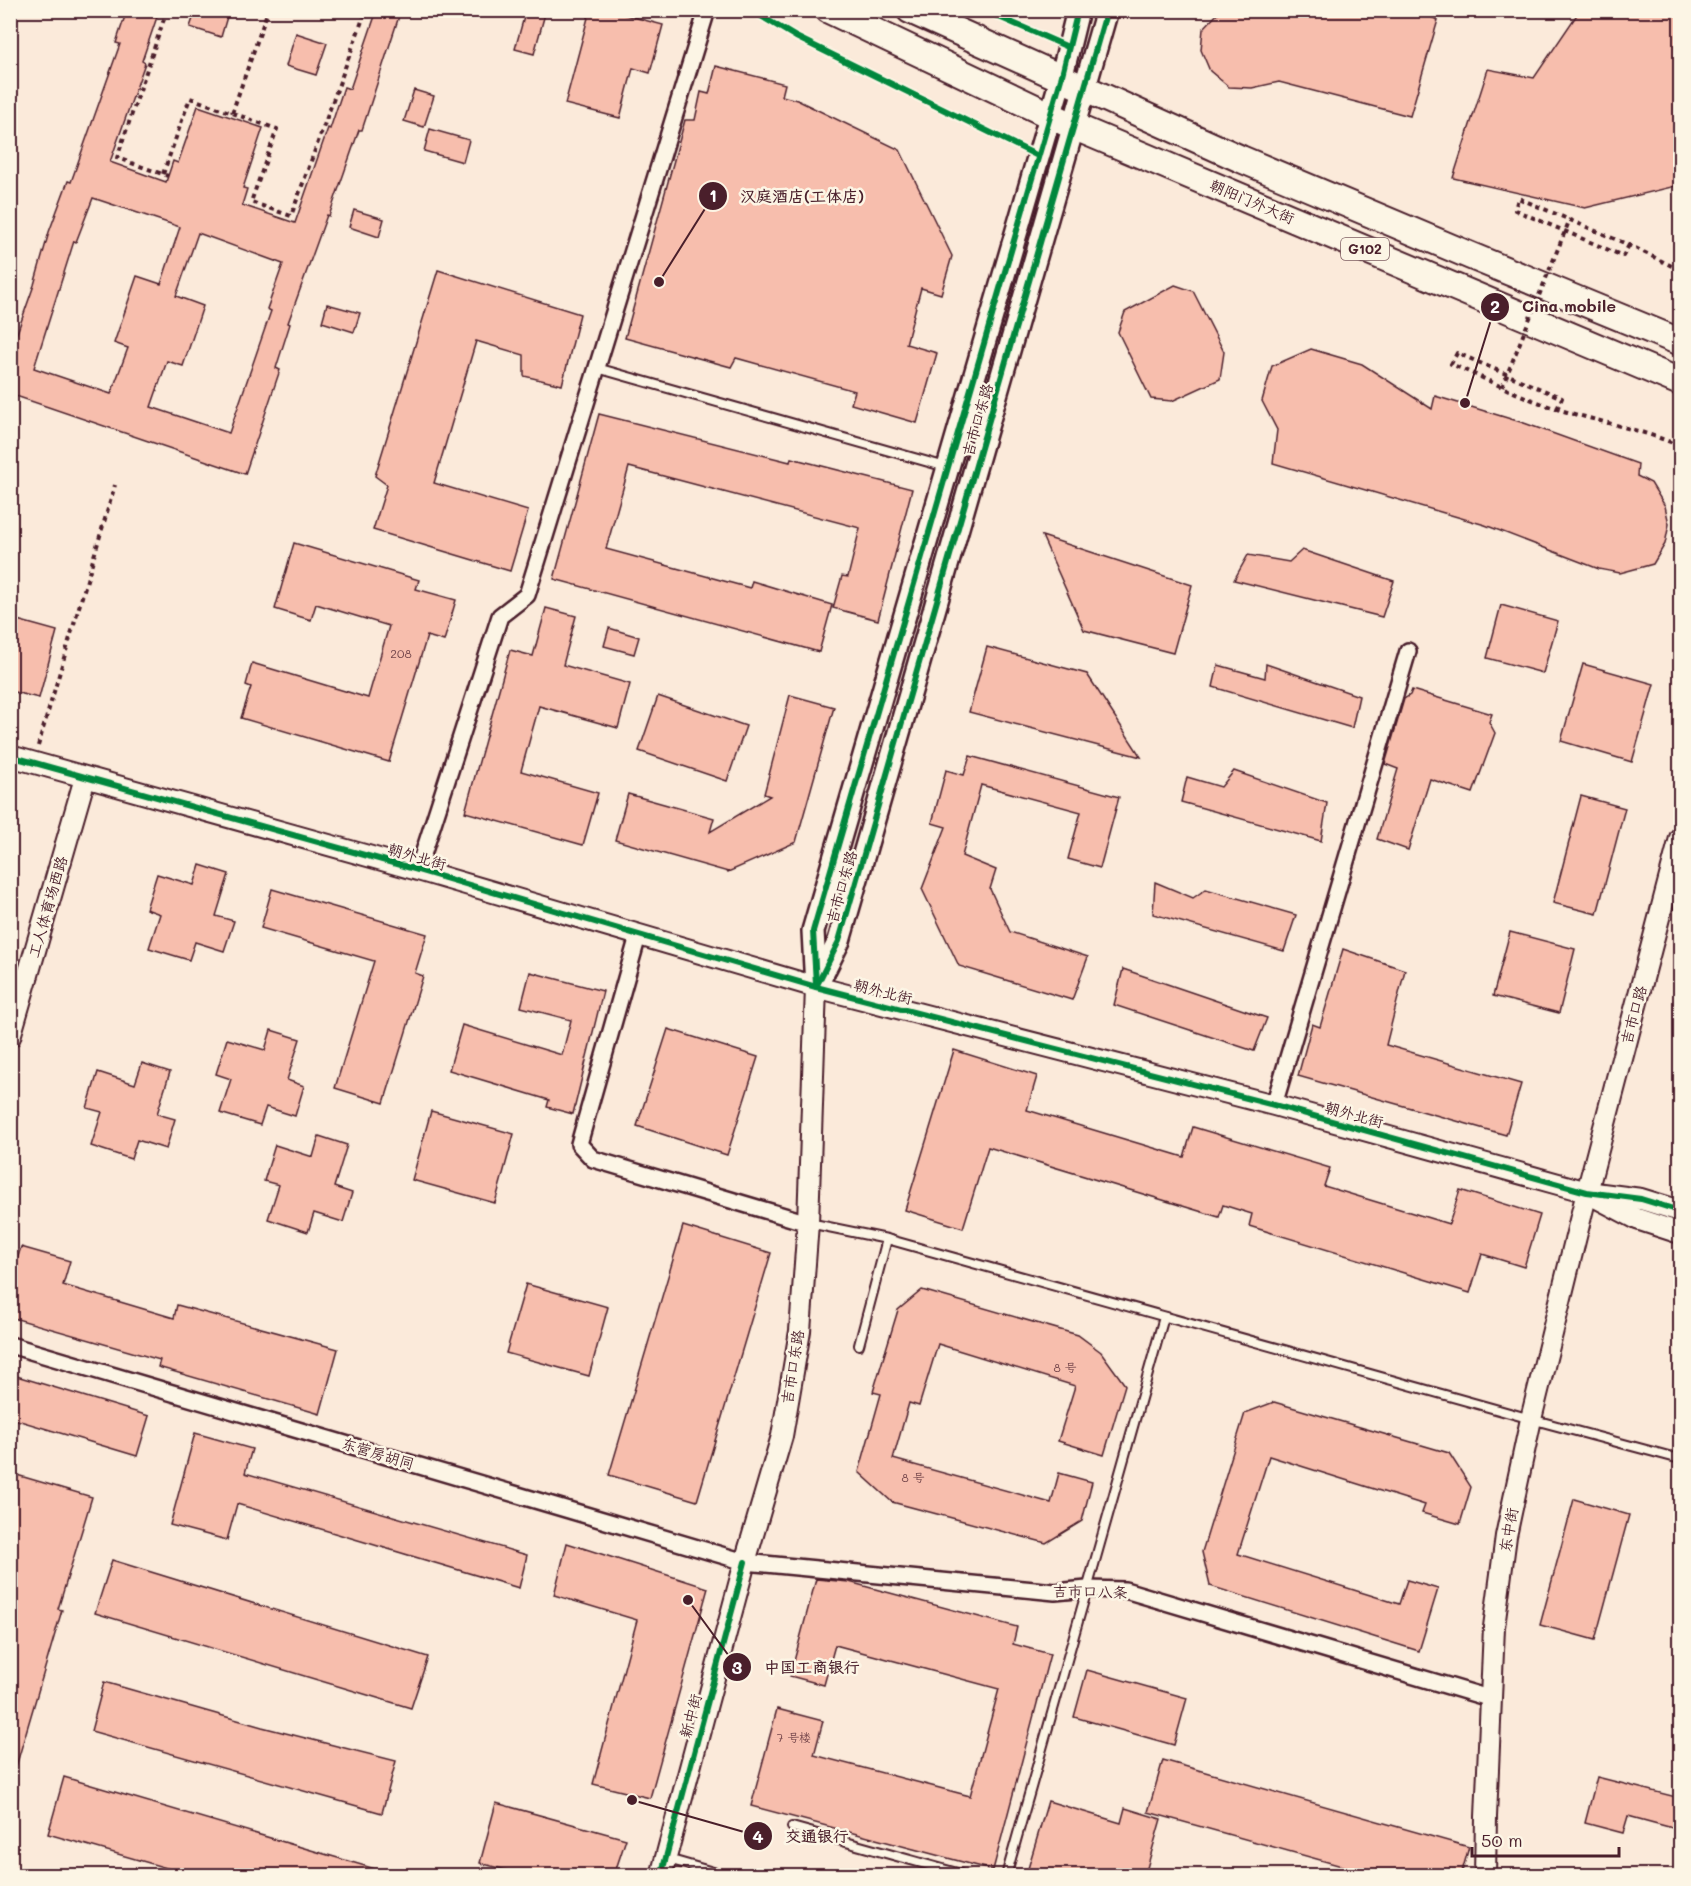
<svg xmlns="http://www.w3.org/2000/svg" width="1691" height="1886" viewBox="0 0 1691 1886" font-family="Mali,'LXGW WenKai TC',sans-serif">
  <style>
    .building { fill: #f7bead; stroke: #4a1f2b; stroke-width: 1.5; fill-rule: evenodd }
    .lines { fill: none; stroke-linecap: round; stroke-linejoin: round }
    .service-casing { stroke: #4a1f2b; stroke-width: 12 }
    .minor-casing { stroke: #4a1f2b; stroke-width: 20 }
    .tertiary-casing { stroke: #4a1f2b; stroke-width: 24 }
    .secondary-casing { stroke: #4a1f2b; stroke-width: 26 }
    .trunk-casing { stroke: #4a1f2b; stroke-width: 30 }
    .path { stroke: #4a1f2b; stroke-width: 4; stroke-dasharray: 4.5 4.5; stroke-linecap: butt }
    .service { stroke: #fcf5e5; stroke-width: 8 }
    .minor { stroke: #fcf5e5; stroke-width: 15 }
    .tertiary { stroke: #fcf5e5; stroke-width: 20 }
    .secondary { stroke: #fcf5e5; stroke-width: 21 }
    .trunk { stroke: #fcf5e5; stroke-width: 26 }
    .path-bridge { stroke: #4a1f2b; stroke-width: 4; stroke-dasharray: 4.5 4.5; stroke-linecap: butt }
    .cycleway-casing { stroke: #fcf5e5; stroke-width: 10 }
    .cycleway { stroke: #00873e; stroke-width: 6 }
    .labels { text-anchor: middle; stroke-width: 5; stroke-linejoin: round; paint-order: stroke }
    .number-label { font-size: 12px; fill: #75474c }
    .shield { fill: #fcf5e5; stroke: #7f5f63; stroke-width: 1.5 }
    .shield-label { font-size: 14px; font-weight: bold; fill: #4a1f2b }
    .street-label { font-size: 15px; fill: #4a1f2b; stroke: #fcf5e5 }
    .leader { fill: none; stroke: #4a1f2b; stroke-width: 2 }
    .callout-dot { fill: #4a1f2b; stroke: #fcf5e5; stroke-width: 2 }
    .mark-label { font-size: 18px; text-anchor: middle; font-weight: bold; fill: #fff }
    .callout-label { font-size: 16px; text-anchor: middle; font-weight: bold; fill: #4a1f2b; stroke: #fcf5e5; stroke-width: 5; stroke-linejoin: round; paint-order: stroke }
  </style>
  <rect width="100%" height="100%" fill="#fbeada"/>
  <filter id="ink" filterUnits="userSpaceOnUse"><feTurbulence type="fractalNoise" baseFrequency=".0167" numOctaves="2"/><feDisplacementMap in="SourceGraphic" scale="12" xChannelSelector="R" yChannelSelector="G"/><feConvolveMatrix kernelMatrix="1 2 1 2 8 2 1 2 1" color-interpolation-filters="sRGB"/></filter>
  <g filter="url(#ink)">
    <g class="building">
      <path d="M127,10H138L157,17L142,61L145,63L110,162L166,182L173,161L178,163L198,106L263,128L243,188L247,189L242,205L295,223L328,128L330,129L344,87L350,89L377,10H401L362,130H359L329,216L327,215L288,323L290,324L276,368L280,370L245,474L10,394V353L34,285L49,232L68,181L71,182L120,44L116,43ZM93,198L180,227L161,284L137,276L114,343L128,348L111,394L34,368L74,241L76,242ZM198,233L283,264L267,309L271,311L229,433L151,407L167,361L183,366L203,306L176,296Z"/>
      <polygon points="196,10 229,10 221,37 190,27"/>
      <polygon points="526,10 546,10 534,54 515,49"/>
      <polygon points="590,10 607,10 663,25 650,73 633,68 620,118 565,104"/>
      <polygon points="1221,10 1414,10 1438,20 1410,116 1279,82 1252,88 1229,87 1210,71 1201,50 1203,29"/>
      <polygon points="1584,10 1680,10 1680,185 1585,208 1453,178 1488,69 1534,78 1578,13"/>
      <polygon points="296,33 327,43 316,75 286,66"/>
      <polygon points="716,66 785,84 782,96 797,100 900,150 952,256 941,294 921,288 906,344 937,353 917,423 851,404 855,391 736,358 731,367 625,338 685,120 695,120 701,92 709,94"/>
      <polygon points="414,90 434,96 424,127 404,121"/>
      <polygon points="430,129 469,140 463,162 424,151"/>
      <polygon points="354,210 384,219 379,237 349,227"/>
      <polygon points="438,270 580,314 562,385 524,376 524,355 476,341 434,483 528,511 510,571 373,530 387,485 375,476"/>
      <polygon points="1175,285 1193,291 1224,352 1220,379 1172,401 1151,399 1118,332 1125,312"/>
      <polygon points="327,304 360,313 354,332 322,322"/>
      <polygon points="1311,349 1362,364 1432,409 1435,396 1524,423 1638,464 1637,476 1651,483 1665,506 1669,524 1665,544 1653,564 1620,573 1599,569 1485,525 1273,463 1277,430 1262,401 1272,366"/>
      <polygon points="599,414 790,462 791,458 912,489 878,620 833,608 842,576 848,577 860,528 629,467 606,549 750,588 752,581 832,605 819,652 554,579"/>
      <polygon points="1042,536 1192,585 1173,653 1084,630"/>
      <polygon points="294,543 419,580 416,589 456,600 444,641 427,636 389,762 241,718 251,687 246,685 252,663 368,698 389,626 316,604 311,620 275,609"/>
      <polygon points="1302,550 1394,581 1382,617 1234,580 1248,555 1289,562"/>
      <polygon points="1501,605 1558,621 1543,673 1487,658"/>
      <polygon points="546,608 576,616 563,665 630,684 618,728 539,706 521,771 598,793 583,845 465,812 510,650 533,656"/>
      <polygon points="10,618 57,631 39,698 10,691"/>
      <polygon points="609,628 639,637 634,654 604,646"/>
      <polygon points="987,647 1087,674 1141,757 969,712"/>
      <polygon points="1266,664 1359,696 1352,728 1213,687 1218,665 1265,678"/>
      <polygon points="1583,664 1654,684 1632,762 1561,741"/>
      <polygon points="1412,690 1492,714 1489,722 1495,733 1473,793 1430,779 1408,850 1377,839 1398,769 1385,764 1404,699 1410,695"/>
      <polygon points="790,695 834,707 796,842 728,872 615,840 628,794 714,818 710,832 770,796 764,794"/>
      <polygon points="658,696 746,726 727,781 639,751"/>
      <polygon points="970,756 1119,797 1100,868 1068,859 1081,812 981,785 962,856 996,870 990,889 1010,932 1088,957 1072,1000 959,966 922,889 946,827 932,823 946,770 964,775"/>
      <polygon points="1234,771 1327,803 1321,841 1181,802 1187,777 1221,787"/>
      <polygon points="1581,796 1625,808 1597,914 1553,903"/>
      <polygon points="200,865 229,874 216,916 234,921 224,951 195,942 189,960 149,948 160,914 146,909 157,874 194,885"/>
      <polygon points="1155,882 1193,898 1206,889 1296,915 1284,951 1153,914"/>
      <polygon points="272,889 427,934 415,973 423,976 384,1103 335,1088 374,961 261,928"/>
      <polygon points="1510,932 1575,949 1559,1013 1493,996"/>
      <polygon points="1343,949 1405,970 1386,1045 1521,1084 1506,1135 1298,1076 1312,1024 1320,1027"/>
      <polygon points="1123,969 1267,1018 1254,1051 1114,1005"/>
      <polygon points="530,972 603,991 573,1114 547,1107 549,1100 449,1070 462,1025 562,1055 571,1020 521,1007"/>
      <polygon points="668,1029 758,1057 727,1155 637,1126"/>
      <polygon points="271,1030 300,1039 287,1080 304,1086 295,1116 266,1107 260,1125 220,1113 231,1079 216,1074 227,1039 265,1050"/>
      <polygon points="954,1050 1037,1076 1027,1110 1184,1157 1193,1127 1330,1168 1324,1186 1449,1224 1460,1190 1540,1215 1524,1267 1482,1254 1470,1293 1249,1226 1252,1214 1223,1205 1219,1217 988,1147 963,1228 905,1210"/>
      <polygon points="142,1063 170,1072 157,1114 175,1119 166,1149 137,1140 131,1159 91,1146 102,1112 87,1108 98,1072 135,1084"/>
      <polygon points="431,1111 514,1134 495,1203 412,1180"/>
      <polygon points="319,1136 347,1145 334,1187 352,1193 343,1222 314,1213 308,1232 268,1219 279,1185 264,1181 275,1145 313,1157"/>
      <polygon points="683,1226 771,1253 697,1501 609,1475"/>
      <polygon points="21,1247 70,1261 63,1285 174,1318 177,1305 338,1349 320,1414 158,1367 160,1360 10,1317 10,1282"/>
      <polygon points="526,1284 608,1307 589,1376 506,1353"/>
      <polygon points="922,1290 1078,1335 1101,1352 1125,1385 1104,1455 1058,1441 1075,1386 938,1344 919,1406 909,1403 893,1459 1051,1503 1059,1473 1092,1482 1082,1521 1046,1543 892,1502 859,1472 881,1394 873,1392 898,1310"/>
      <polygon points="10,1374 149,1416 137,1456 10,1418"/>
      <polygon points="1274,1402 1449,1453 1471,1487 1460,1524 1422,1513 1425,1505 1269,1456 1238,1554 1399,1604 1407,1580 1438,1589 1419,1651 1210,1586 1202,1552 1245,1413"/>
      <polygon points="195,1433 252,1449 245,1473 527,1555 519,1588 237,1504 227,1540 170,1525"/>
      <polygon points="10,1473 92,1497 58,1609 62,1610 15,1770 10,1770"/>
      <polygon points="1574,1499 1629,1515 1595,1640 1540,1625"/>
      <polygon points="567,1543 708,1588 650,1798 593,1784 637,1620 554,1595"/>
      <polygon points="112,1560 428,1657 411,1708 95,1613"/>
      <polygon points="816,1579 849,1582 1017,1627 1013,1644 1050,1654 993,1870 751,1806 777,1709 823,1721 814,1755 970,1796 999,1689 835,1645 824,1685 790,1676"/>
      <polygon points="1087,1670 1187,1698 1174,1745 1074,1717"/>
      <polygon points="104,1682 262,1727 396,1761 382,1813 91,1731"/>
      <polygon points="1163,1760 1469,1847 1461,1875 1374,1875 1148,1812"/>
      <polygon points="64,1777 382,1871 381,1875 191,1875 48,1834"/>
      <polygon points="1597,1777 1680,1798 1680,1830 1628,1816 1623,1833 1585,1823"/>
      <polygon points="1048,1801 1121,1823 1125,1808 1161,1819 1145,1875 1039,1875 1027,1872"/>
      <polygon points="496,1803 626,1839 614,1875 524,1875 480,1863"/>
    </g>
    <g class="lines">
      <g class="service-casing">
        <g id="service">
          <polyline points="597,368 946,467"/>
          <polyline points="809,1223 887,1239 1531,1419 1680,1459"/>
          <polyline points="859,1345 887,1239"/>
          <polyline points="792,1827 968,1876"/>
          <polyline points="668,1859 727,1876"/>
          <polyline points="1006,1876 1164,1317"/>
        </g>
      </g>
      <g class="minor-casing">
        <g id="minor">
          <polyline points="418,870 500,616 527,595 707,10"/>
          <polyline points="638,936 579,1144 593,1159 808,1223"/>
          <polyline points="1274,1105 1408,651"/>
          <polyline points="10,1345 745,1562 1055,1592 1087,1589 1125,1590 1492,1699"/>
        </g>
      </g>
      <g class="tertiary-casing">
        <g id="tertiary">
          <polyline points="10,756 418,870 816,987 1274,1105 1587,1192 1641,1199 1680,1211"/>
          <polyline points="10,1037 85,778"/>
          <polyline points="1597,1198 1637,1219 1680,1233"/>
          <polyline points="661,1876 745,1562 782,1436 800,1331 808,1223 816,987"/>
          <polyline points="1485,1876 1486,1817 1494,1627 1506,1536 1531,1419 1587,1192 1680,838"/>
        </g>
      </g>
      <g class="secondary-casing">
        <g id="secondary">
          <polyline points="816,987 839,941 1107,10"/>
          <polyline points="816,987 813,931 1061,79 1078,10"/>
        </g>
      </g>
      <g class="trunk-casing">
        <g id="trunk">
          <polyline points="829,10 1075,127 1680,382"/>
          <polyline points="910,10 1241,159 1471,256 1680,342"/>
        </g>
      </g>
      <g class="path">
        <polyline points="167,10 117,158 168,176"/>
        <polyline points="232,113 268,10"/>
        <polyline points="163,174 190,98 277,129 251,202 291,216 366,10"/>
        <polyline points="1629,245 1623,256 1515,210 1518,198 1629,245 1680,270"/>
        <path d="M1557,409L1562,398L1457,353L1451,364C1486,379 1521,397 1557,409C1599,422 1641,429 1680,446"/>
        <polyline points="38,746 115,485"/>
      </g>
      <use href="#service" class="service"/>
      <use href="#minor" class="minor"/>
      <use href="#tertiary" class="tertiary"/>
      <use href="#secondary" class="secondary"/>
      <use href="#trunk" class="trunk"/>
      <polyline class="path-bridge" points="1502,387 1570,219"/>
      <g class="cycleway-casing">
        <g id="cycleway">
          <polyline points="751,10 796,37 1038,156"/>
          <polyline points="983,10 1068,47"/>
          <polyline points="10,756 418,870 816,987 1274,1105 1587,1192 1641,1199 1680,1211"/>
          <polyline points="816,984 813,931 1061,79 1078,10"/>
          <polyline points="816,987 839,941 1107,10"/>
          <polyline points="661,1876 745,1562"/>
        </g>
      </g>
      <use href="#cycleway" class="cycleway"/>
    </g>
  </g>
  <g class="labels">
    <g class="number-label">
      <text x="401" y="658">208</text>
      <text x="1065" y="1372">8 号</text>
      <text x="913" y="1482">8 号</text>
      <text x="794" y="1742">7 号楼</text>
    </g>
    <rect class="shield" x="1341" y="238" width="48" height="22" rx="4.5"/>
    <g class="shield-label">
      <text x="1365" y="254">G102</text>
    </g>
    <g class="street-label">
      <text transform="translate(1252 202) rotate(23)" y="5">朝阳门外大街</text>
      <text transform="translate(978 420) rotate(-74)" y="5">吉市口东路</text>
      <text transform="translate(417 857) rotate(16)" y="5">朝外北街</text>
      <text transform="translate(842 887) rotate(-74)" y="5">吉市口东路</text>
      <text transform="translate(48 907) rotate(-74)" y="5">工人体育场西路</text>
      <text transform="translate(883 992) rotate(14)" y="5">朝外北街</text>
      <text transform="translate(1634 1015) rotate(-75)" y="5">吉市口路</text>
      <text transform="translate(1354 1115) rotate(15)" y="5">朝外北街</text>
      <text transform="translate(793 1367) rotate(-81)" y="5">吉市口东路</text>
      <text transform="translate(378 1454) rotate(17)" y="5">东营房胡同</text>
      <text transform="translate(1509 1530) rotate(-80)" y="5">东中街</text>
      <text transform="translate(1090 1592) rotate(1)" y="5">吉市口八条</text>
      <text transform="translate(691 1716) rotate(-75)" y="5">新中街</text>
    </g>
  </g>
  <path class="leader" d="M659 282L713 196M1465 403L1495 307M688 1600L737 1667M632 1800L758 1836"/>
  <g class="callout-dot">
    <circle cx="659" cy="282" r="6"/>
    <circle cx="1465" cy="403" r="6"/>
    <circle cx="688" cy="1600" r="6"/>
    <circle cx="632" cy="1800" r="6"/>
    <circle cx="713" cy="196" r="15"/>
    <circle cx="1495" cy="307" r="15"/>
    <circle cx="737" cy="1667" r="15"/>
    <circle cx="758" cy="1836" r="15"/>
  </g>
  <g class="mark-label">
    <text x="713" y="202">1</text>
    <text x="1495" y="313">2</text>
    <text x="737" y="1674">3</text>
    <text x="758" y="1843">4</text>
  </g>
  <g class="callout-label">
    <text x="802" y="202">汉庭酒店(工体店)</text>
    <text x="1569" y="312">Cina mobile</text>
    <text x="812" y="1673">中国工商银行</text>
    <text x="817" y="1842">交通银行</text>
  </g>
  <rect width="1691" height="1886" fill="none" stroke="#fcf5e5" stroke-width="36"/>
  <rect x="18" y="18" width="1655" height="1850" fill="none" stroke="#4a1f2b" stroke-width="2" filter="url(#ink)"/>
  <path d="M1472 1847v9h147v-9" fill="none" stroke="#4a1f2b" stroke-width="3"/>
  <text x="1481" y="1847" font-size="18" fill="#4a1f2b" stroke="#fcf5e5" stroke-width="4.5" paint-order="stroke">50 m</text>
</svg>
